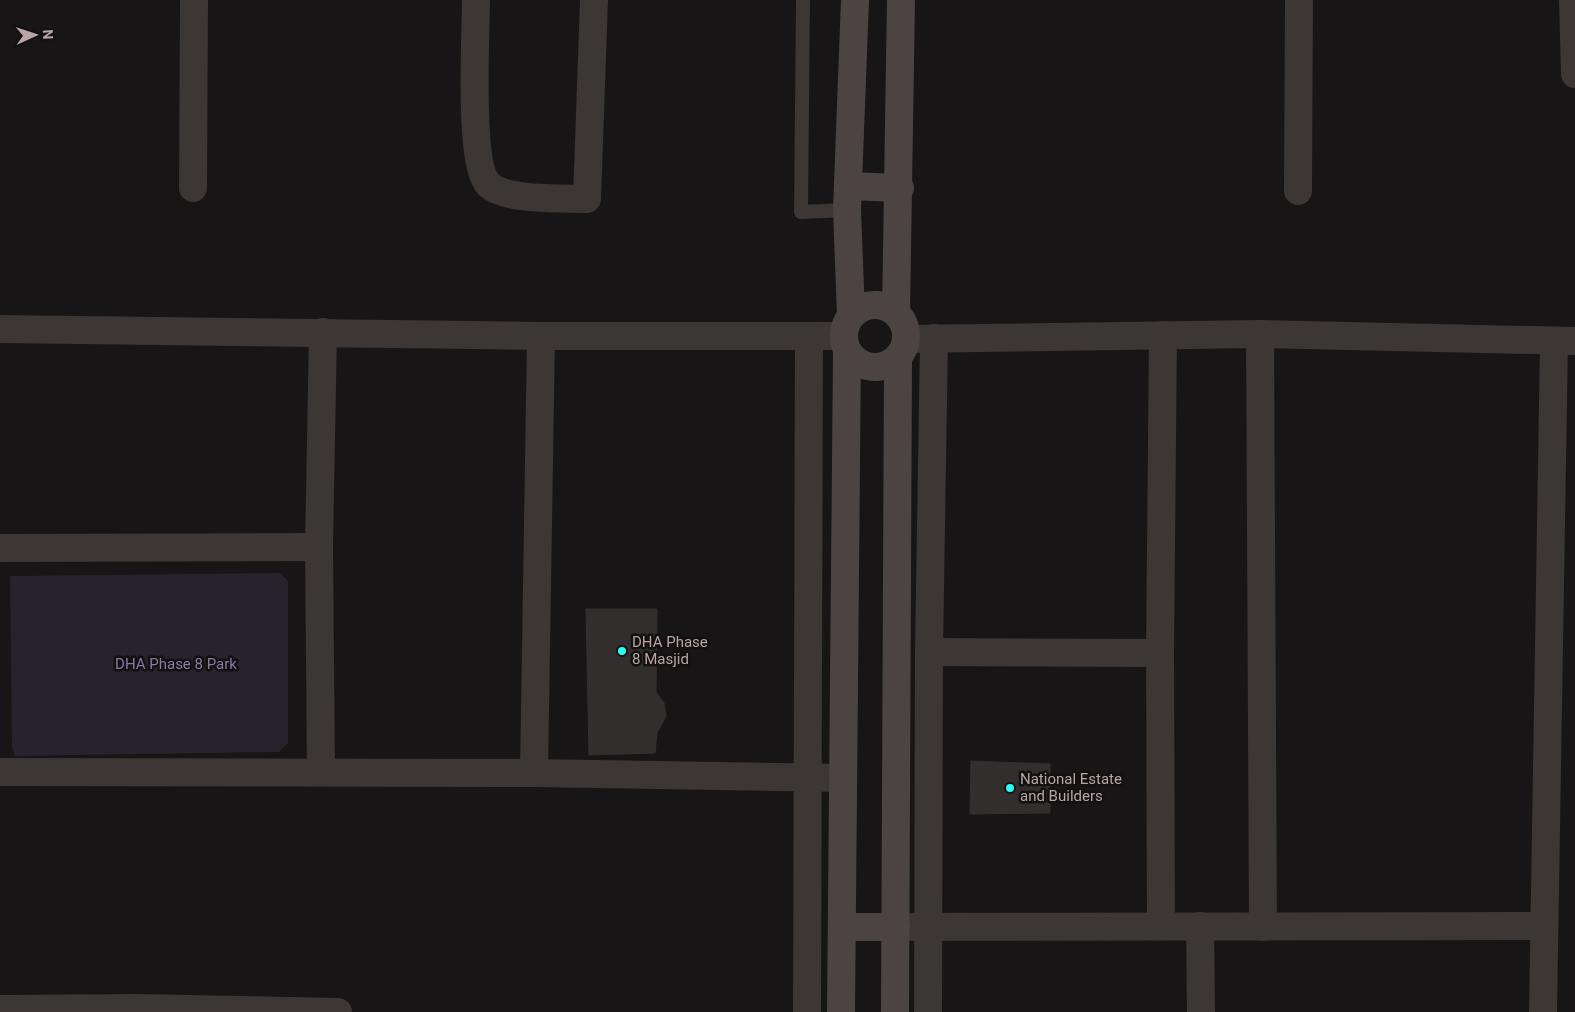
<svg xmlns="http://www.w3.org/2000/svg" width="1575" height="1012" viewBox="0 0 1575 1012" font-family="Roboto,sans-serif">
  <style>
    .green { fill: #27222c }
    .building { fill: #312e2d; stroke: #33302e }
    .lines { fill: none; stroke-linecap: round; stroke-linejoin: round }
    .lane { stroke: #3c3635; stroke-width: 14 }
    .street { stroke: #3c3635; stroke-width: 28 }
    .secondary { stroke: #4c4443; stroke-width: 28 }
    .poi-dot { fill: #25fff5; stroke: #121010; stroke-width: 2 }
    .labels { text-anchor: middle; stroke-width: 5; stroke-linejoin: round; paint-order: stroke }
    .poi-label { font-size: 15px; fill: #b8a5a5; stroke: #121010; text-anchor: start }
    .park-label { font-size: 15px; fill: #897aa5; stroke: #121010 }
  </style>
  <rect width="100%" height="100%" fill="#171515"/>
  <polygon class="green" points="280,573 288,581 288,743 279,752 15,756 12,748 10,576"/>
  <g class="building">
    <polygon points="586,609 657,609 656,692 664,703 666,716 657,733 655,753 589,755"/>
    <polygon points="971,761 1050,764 1050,813 970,814"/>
  </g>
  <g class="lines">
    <polyline class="lane" points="803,0 801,212 847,210"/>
    <g class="street">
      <path d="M476,0C476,34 468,165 489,185C507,201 563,198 587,199L594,0"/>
      <polyline points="1573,0 1575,74"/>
      <polyline points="193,188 194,0"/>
      <polyline points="1298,191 1299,0"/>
      <polyline points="0,329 541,336 843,336"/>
      <polyline points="1260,334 1263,927"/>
      <polyline points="906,339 1260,334 1575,341"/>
      <polyline points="0,548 319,547"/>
      <polyline points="929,652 1160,653"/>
      <polyline points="0,772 534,773 843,778"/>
      <polyline points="321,772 319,547 323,332"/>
      <polyline points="534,773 541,336"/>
      <polyline points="1161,925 1160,653 1163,335"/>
      <polyline points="1200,926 1201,1012"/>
      <polyline points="912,927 1543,926"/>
      <polyline points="0,1009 137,1008 338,1012"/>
      <polyline points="807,1012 809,336"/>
      <polyline points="928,1012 929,652 934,338"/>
      <polyline points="1543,1012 1554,341"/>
    </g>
    <g class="secondary">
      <polyline points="848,186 900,188"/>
      <circle cx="875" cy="336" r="31"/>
      <polyline points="896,313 901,0"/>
      <polyline points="851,315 847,210 855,0"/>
      <polyline points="843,927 896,927"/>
      <polyline points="841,1012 847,352"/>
      <polyline points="895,1012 898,358"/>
    </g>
  </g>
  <g class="poi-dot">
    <circle cx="622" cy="651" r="5"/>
    <circle cx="1010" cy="788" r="5"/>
  </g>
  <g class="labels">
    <g class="poi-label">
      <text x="632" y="647">DHA Phase<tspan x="632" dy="17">8 Masjid</tspan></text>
      <text x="1020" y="784">National Estate<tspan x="1020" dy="17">and Builders</tspan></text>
    </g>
    <g class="park-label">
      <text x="176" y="669">DHA Phase 8 Park</text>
    </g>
  </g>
  <g transform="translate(35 35) rotate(87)" stroke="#121010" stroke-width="4" paint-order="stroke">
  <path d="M0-4L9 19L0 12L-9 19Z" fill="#b8a5a5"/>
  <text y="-8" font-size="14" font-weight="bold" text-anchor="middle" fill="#b8a5a5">N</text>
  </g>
</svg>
